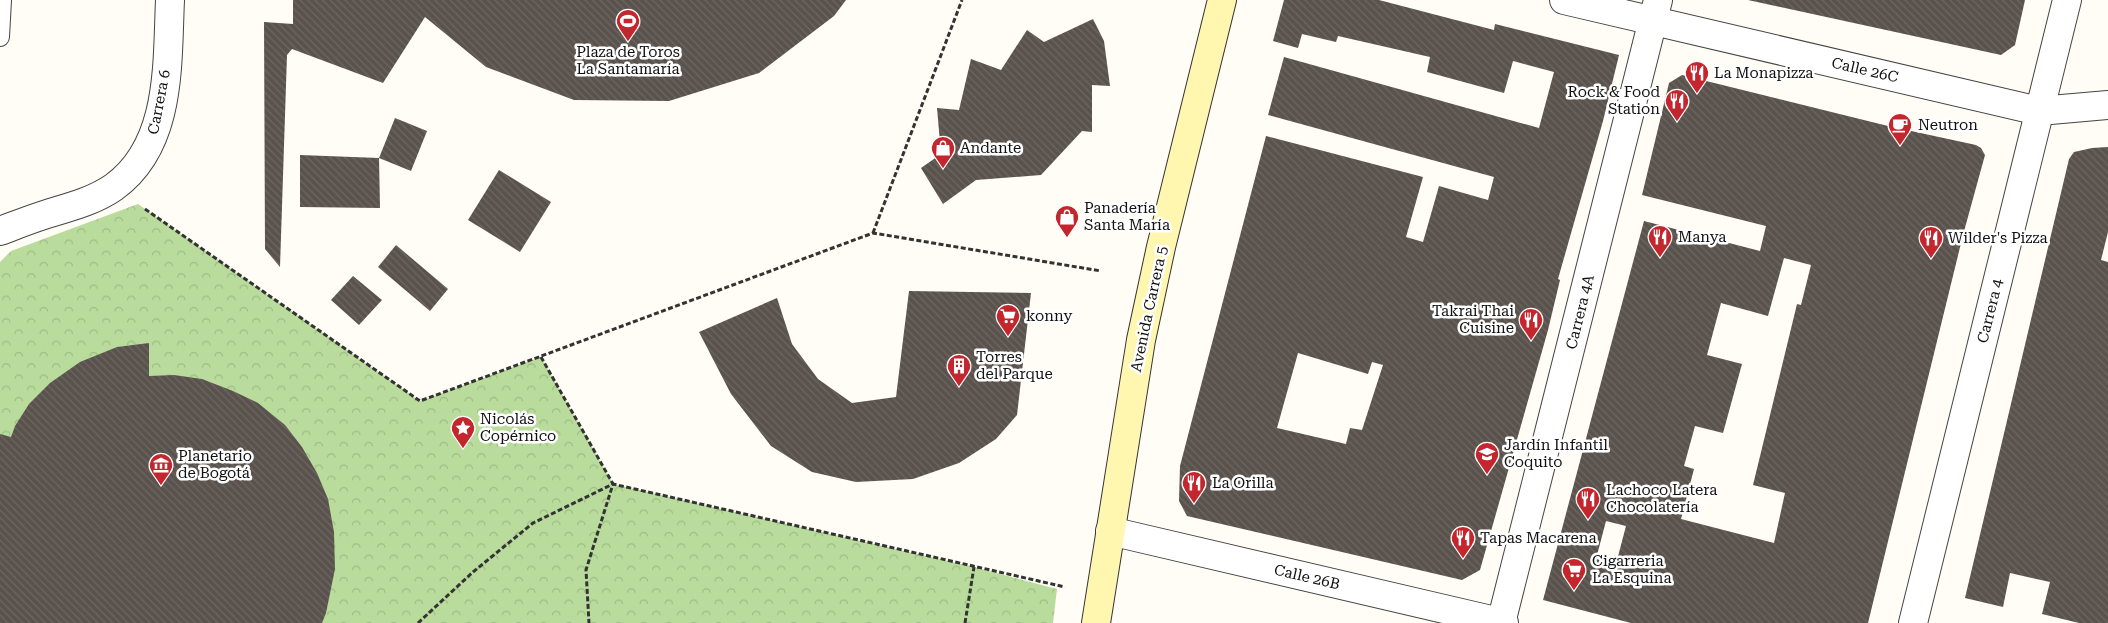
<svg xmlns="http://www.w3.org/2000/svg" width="2108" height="623" viewBox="0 0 2108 623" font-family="'Roboto Serif',serif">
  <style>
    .forest { fill: url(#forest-crowns) }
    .building { fill: url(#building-back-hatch); fill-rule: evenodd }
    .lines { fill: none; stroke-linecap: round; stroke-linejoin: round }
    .lane-casing { stroke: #444; stroke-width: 20 }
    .street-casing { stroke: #444; stroke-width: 30 }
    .secondary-casing { stroke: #333; stroke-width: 30 }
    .path { stroke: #333; stroke-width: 3; stroke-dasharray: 5 2.5; stroke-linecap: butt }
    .lane { stroke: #fff; stroke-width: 18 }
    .street { stroke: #fff; stroke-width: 28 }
    .secondary { stroke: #fff6b0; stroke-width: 28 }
    .labels { text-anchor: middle; stroke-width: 5; stroke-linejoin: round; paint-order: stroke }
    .poi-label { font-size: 15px; fill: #111; stroke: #fff; text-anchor: start }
    .street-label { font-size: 15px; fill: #111; stroke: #fff }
  </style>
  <defs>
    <pattern id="forest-crowns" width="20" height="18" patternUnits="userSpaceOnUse" patternTransform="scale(1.25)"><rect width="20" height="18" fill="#b9dc9c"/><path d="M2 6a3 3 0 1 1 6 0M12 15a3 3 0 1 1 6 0" fill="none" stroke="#9ebc85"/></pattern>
    <pattern id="building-back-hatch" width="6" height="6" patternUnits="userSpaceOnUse" patternTransform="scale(1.25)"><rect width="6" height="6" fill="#5a524d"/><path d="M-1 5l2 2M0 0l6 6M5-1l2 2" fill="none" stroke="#6d6662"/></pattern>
  </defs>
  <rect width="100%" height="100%" fill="#fffdf5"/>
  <polygon class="forest" points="138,204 420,401 541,357 613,484 974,567 1057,589 1053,623 0,623 0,262 11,251"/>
  <g class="building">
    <polygon points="293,0 846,0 834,16 759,73 669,101 574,100 486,67 425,17 383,83 292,49 287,55 280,267 265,249 264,22 293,24"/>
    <path d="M1284,0H1379L1494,30L1495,24L1619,55L1603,121L1558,279L1560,280L1548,330L1480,570L1462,580L1187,516L1179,501L1180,466L1266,136L1423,177L1406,237L1423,242L1439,186L1488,200L1494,177L1268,115L1284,57L1539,128L1554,72L1513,61L1504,93L1427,72L1430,57L1338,36L1336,42L1302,34L1298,48L1273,41ZM1298,353L1368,374L1372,362L1383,365L1362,430L1350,428L1346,444L1277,428Z"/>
    <polygon points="1748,0 2025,0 2015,45 2001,55"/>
    <polygon points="1093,19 1104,41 1110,86 1092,85 1092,132 1082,131 1041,175 976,180 943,204 921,168 941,154 937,108 959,110 971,59 1001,70 1027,30 1044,42"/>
    <path d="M1682,75L1888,126L1976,145L1981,148L1985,155L1963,235L1868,623H1631L1543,600L1644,221L1760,251L1766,226L1642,195L1669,83ZM1784,258L1811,265L1801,305L1797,304L1753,485L1785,493L1774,543L1681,519L1694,469L1684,466L1695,426L1723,433L1742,364L1707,355L1721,303L1768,316ZM1606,521L1626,526L1616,564L1596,559Z"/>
    <polygon points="395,118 427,131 411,171 379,158"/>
    <polygon points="2108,147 2108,232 2101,260 2108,262 2108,623 2079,623 2042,614 2050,582 2010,573 2003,607 1965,598 2069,159 2074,152 2092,148"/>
    <polygon points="300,155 379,158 380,208 300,207"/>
    <polygon points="499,170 551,202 520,252 468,220"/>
    <polygon points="396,245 448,289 430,311 378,267"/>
    <polygon points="353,276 382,300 359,325 331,300"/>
    <polygon points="909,291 1031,293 1017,415 996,439 959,463 913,479 856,482 812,472 771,446 731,394 699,332 777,298 792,344 818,379 852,403 896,397"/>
    <polygon points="149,343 149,376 174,375 202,379 233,391 258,403 285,425 302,447 317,473 328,499 334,532 335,569 326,613 322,623 0,623 0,434 11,437 15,426 29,404 50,383 80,362 117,347"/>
  </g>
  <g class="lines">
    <g class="lane-casing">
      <polyline id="lane" points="0,37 2,0"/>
    </g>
    <g class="street-casing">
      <g id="street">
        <polyline points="1564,0 2039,111 2108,105"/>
        <path d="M0,231C16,225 31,219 47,214C70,207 94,201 114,187C172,145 167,64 170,0"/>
        <polyline points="1110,531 1504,623"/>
        <polyline points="1501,623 1658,0"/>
        <polyline points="1913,623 2067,0"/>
      </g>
    </g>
    <g class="secondary-casing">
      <polyline id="secondary" points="1096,623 1141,340 1161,247 1222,0"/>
    </g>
    <g class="path">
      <polyline points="145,209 420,401 873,233 1101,271"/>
      <polyline points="873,233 962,0"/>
      <polyline points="541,357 613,484 586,570 589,623"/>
      <polyline points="418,623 473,572 533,523 613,484 1065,587"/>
      <polyline points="965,623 974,567"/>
    </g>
    <use href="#lane" class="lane"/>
    <use href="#street" class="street"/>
    <use href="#secondary" class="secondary"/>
  </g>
  <defs>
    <g id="stadium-pin" transform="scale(1.25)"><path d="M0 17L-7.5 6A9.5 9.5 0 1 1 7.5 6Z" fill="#c4262e" stroke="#fff"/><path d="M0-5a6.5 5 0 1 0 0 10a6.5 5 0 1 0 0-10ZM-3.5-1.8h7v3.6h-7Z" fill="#fff"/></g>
    <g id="restaurant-pin" transform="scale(1.25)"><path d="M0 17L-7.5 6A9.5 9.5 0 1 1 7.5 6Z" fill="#c4262e" stroke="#fff"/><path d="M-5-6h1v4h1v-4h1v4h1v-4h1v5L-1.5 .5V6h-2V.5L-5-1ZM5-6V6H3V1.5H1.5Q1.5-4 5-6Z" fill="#fff"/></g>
    <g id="cafe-pin" transform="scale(1.25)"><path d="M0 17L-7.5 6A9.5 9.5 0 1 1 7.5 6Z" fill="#c4262e" stroke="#fff"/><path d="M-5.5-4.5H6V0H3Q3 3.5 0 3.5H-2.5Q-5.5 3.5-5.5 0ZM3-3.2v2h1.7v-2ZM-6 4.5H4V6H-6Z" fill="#fff"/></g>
    <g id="shop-pin" transform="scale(1.25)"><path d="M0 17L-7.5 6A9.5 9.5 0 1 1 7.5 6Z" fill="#c4262e" stroke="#fff"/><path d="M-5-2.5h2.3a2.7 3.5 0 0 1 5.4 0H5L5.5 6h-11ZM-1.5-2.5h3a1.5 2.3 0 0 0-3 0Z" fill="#fff"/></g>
    <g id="supermarket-pin" transform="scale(1.25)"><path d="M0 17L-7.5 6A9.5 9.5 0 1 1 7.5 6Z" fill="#c4262e" stroke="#fff"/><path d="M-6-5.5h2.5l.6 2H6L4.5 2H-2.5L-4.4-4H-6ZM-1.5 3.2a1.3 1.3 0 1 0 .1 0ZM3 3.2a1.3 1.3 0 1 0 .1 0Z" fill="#fff"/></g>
    <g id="building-pin" transform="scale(1.25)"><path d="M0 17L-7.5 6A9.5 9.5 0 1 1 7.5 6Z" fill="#c4262e" stroke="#fff"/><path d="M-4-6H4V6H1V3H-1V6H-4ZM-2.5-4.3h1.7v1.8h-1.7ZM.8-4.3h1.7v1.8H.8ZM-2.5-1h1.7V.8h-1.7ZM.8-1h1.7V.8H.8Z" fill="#fff"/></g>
    <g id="sight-pin" transform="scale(1.25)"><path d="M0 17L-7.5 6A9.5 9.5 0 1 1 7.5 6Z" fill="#c4262e" stroke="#fff"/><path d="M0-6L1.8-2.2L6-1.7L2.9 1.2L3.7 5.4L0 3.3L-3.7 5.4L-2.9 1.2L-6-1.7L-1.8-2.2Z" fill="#fff"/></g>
    <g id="school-pin" transform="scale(1.25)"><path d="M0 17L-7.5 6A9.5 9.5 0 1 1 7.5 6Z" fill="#c4262e" stroke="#fff"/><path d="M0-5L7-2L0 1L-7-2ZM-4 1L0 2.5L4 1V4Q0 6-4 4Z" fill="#fff"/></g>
    <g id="museum-pin" transform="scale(1.25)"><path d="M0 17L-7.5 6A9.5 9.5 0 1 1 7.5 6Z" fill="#c4262e" stroke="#fff"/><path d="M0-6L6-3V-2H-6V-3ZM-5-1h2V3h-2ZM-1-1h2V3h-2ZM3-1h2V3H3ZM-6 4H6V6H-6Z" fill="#fff"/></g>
  </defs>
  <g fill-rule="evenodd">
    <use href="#stadium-pin" x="628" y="21"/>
    <use href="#restaurant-pin" x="1697" y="73"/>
    <use href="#restaurant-pin" x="1677" y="101"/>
    <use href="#cafe-pin" x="1900" y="125"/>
    <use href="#shop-pin" x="943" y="148"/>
    <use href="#shop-pin" x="1067" y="217"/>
    <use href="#restaurant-pin" x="1660" y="237"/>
    <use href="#restaurant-pin" x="1931" y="238"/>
    <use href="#supermarket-pin" x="1008" y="316"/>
    <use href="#restaurant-pin" x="1531" y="320"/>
    <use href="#building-pin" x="959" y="366"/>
    <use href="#sight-pin" x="463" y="428"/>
    <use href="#school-pin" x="1487" y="454"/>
    <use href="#museum-pin" x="161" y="465"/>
    <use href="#restaurant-pin" x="1194" y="483"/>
    <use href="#restaurant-pin" x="1588" y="499"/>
    <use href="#restaurant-pin" x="1463" y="538"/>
    <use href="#supermarket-pin" x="1574" y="570"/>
  </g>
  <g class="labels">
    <g class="poi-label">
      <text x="628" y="57" text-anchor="middle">Plaza de Toros<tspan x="628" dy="17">La Santamaría</tspan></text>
      <text x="1714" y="78">La Monapizza</text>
      <text x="1660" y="97" text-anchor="end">Rock &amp; Food<tspan x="1660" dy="17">Station</tspan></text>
      <text x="1918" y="130">Neutron</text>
      <text x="960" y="153">Andante</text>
      <text x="1084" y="213">Panadería<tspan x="1084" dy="17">Santa María</tspan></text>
      <text x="1678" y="242">Manya</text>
      <text x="1948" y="243">Wilder's Pizza</text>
      <text x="1514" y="316" text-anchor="end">Takrai Thai<tspan x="1514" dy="17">Cuisine</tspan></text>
      <text x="1026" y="321">konny</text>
      <text x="976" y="362">Torres<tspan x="976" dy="17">del Parque</tspan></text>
      <text x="480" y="424">Nicolás<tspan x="480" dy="17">Copérnico</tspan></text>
      <text x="1504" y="450">Jardín Infantil<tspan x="1504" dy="17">Coquito</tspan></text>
      <text x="178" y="461">Planetario<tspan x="178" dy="17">de Bogotá</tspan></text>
      <text x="1212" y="488">La Orilla</text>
      <text x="1606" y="495">Lachoco Latera<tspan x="1606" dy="17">Chocolatería</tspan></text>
      <text x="1480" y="543">Tapas Macarena</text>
      <text x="1592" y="566">Cigarreria<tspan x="1592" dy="17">La Esquina</tspan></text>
    </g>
    <g class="street-label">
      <text transform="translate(1865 70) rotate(13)" y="5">Calle 26C</text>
      <text transform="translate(159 102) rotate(-79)" y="5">Carrera 6</text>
      <text transform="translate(1149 309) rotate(-78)" y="5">Avenida Carrera 5</text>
      <text transform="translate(1990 311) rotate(-76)" y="5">Carrera 4</text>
      <text transform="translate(1580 312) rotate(-76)" y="5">Carrera 4A</text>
      <text transform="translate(1307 577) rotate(13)" y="5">Calle 26B</text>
    </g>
  </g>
</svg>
